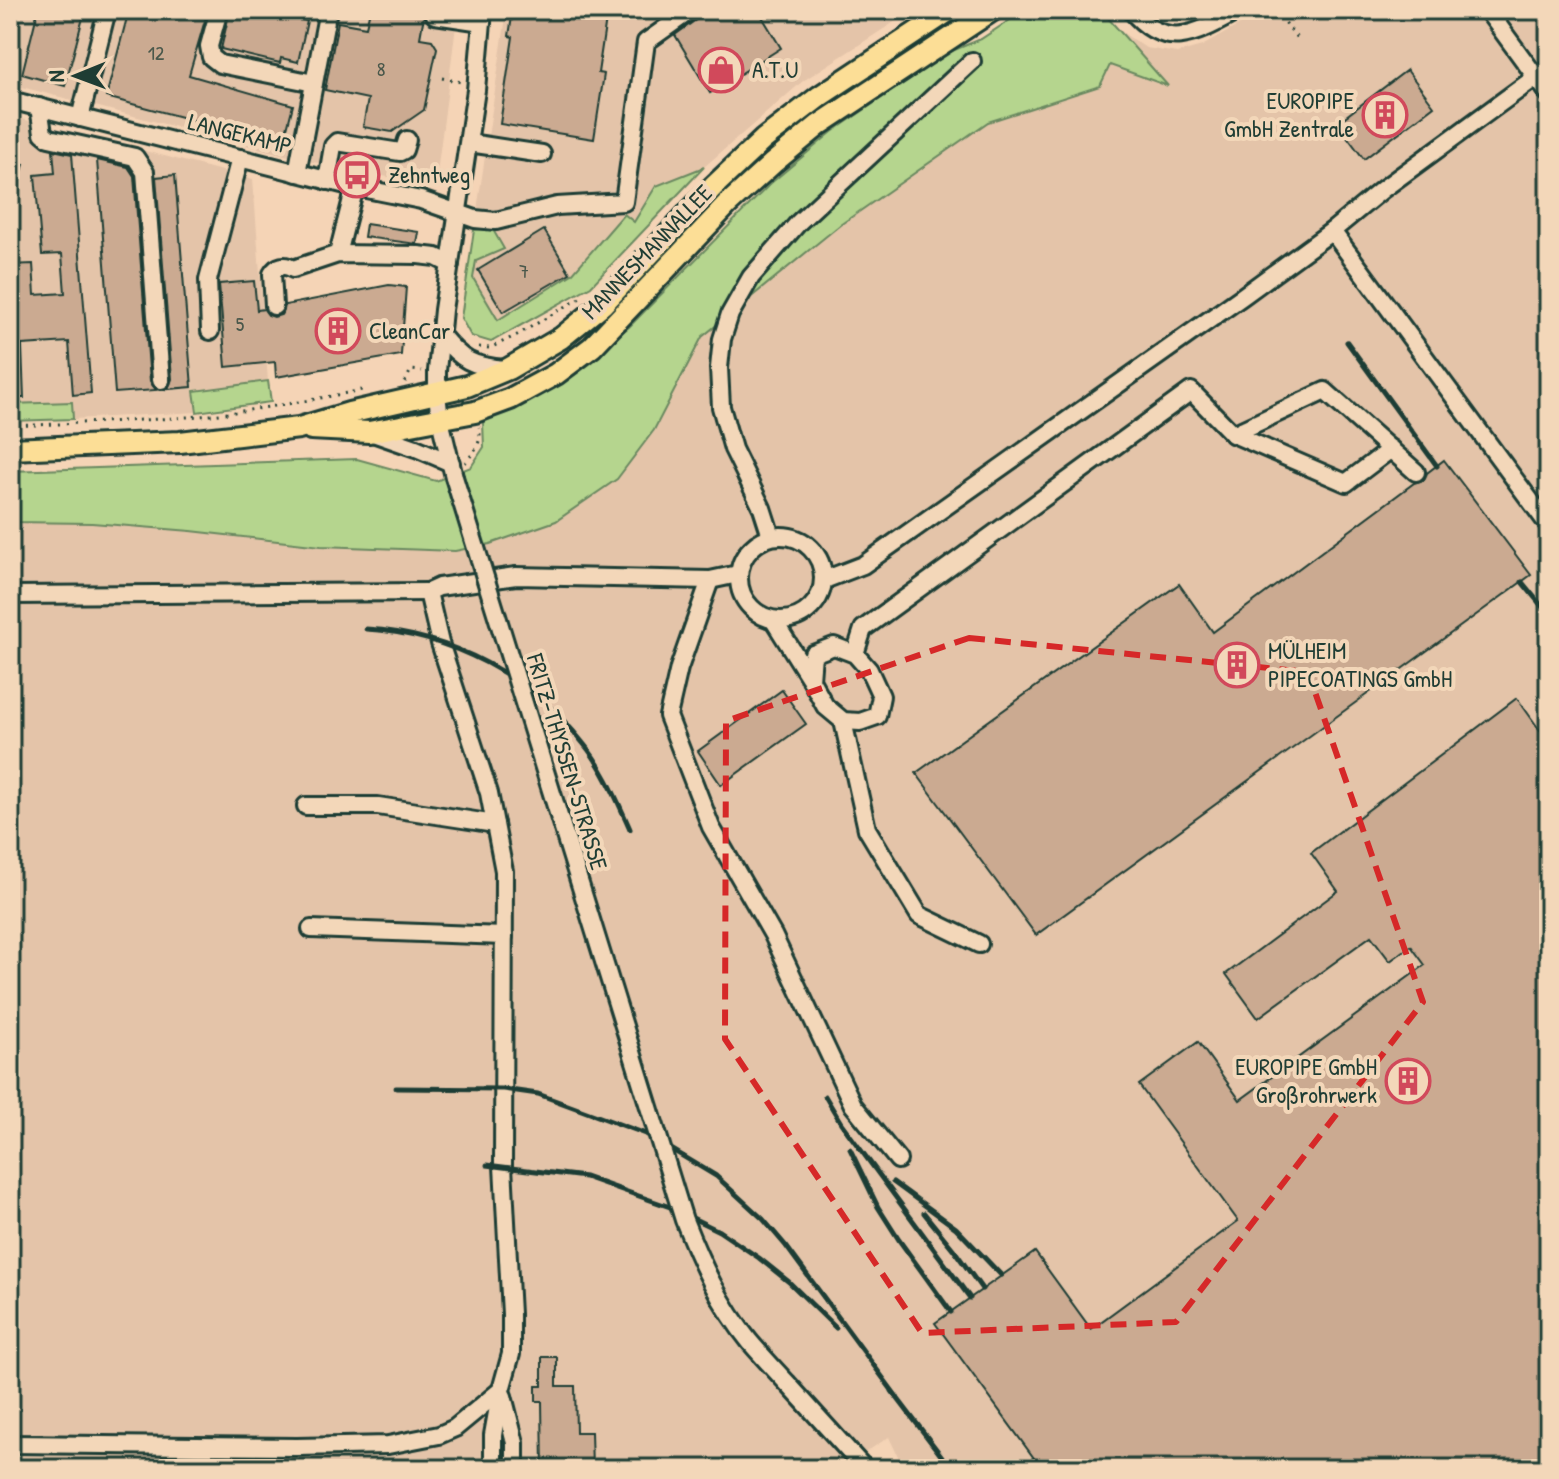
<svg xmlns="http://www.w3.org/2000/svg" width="1559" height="1479" viewBox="0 0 1559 1479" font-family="'Patrick Hand',sans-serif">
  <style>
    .built { fill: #e4c4a9 }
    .green { fill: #b5d58e; stroke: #6a8961; stroke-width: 2 }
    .building { fill: #cbaa91; stroke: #1f3d34; stroke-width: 2 }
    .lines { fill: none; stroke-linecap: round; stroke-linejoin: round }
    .minor-casing { stroke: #1f3d34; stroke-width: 22 }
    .major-casing { stroke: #1f3d34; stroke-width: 26 }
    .path { stroke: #1f3d34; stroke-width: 3; stroke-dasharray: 2 6; stroke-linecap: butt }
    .minor { stroke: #f3d7b9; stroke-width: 16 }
    .major { stroke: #fcde96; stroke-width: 20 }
    .rail { stroke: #1f3d34; stroke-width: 5 }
    .minor-bridge-casing { stroke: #1f3d34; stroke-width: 22; stroke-linecap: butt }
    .minor-bridge { stroke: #f3d7b9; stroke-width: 16 }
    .marked { fill: none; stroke: #d62828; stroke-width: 6; stroke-dasharray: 16 10; stroke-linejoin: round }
    .labels { text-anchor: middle; stroke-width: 8; stroke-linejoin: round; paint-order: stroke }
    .number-label { font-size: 20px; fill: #4a584b }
    .poi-label { font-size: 24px; fill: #1f3d34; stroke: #f3d7b9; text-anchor: start }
    .street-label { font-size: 24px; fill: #1f3d34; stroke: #f3d7b9 }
  </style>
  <rect width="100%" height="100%" fill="#f5d4b6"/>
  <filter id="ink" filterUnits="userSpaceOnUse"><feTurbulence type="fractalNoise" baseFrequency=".0125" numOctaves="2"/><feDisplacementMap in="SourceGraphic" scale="16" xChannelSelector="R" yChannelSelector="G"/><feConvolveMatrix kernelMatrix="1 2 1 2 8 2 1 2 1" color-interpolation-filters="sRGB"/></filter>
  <g filter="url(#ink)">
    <g class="built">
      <polygon points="10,10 458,10 436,181 423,184 308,161 10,84"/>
      <polygon points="507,10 913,10 803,81 704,167 656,186 633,222 623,214 572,274 498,321 473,278 476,261 492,228 474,230"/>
      <polygon points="1026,10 1102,10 1123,33 1146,48 1177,53 1202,46 1266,10 1549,10 1549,1469 904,1469 889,1437 840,1469 10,1469 10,522 92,523 191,531 321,546 455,551 702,337"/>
      <polygon points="10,116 253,179 268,381 194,391 197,412 73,419 71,402 10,404"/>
    </g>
    <g class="green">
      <polygon points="1025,10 1101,10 1168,86 1110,65 1100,86 988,122 840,225 702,337 654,430 617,479 556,521 490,544 455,551 321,546 191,531 92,523 10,522 10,471 357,459 436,481 471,467 484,447 483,422 544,392 629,327 771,183 832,132 947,53 981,39"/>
      <polygon points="704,167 591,286 491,342 471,336 461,318 474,230 492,228 504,249 476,261 473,278 498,320 572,274 624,214 634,222 656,186"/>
      <polygon points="268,381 271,402 197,412 194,391"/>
      <polygon points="72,402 73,419 10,421 10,404"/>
    </g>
    <g class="building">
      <polygon points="38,10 85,10 65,86 22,74"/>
      <polygon points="129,10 208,10 189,75 293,105 283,144 106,97"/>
      <polygon points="230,10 294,10 292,18 307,21 298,62 281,58 280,63 221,49"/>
      <polygon points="370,10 425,10 420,38 432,40 437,48 424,110 392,132 363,127 368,99 325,90 338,22 366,27"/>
      <polygon points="513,10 548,10 606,19 598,73 604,74 594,139 500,124 513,37 509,36"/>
      <polygon points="702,10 758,10 781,48 710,93 675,35 697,19"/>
      <polygon points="1407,70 1434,106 1364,159 1337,123"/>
      <polygon points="53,150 72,154 91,393 73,395 69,342 22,345 24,398 10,398 10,265 33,264 35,295 65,293 62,254 42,255 35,175 55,173"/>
      <polygon points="10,160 24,164 14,201 10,201"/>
      <polygon points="97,160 128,167 134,176 150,381 156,390 115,393"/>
      <polygon points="175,175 192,387 168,389 172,379 156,177"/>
      <polygon points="366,224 419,232 417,244 364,237"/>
      <polygon points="544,230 570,273 503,312 478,270"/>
      <polygon points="254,281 257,310 264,309 268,315 274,317 281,315 284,310 285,305 389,285 406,287 401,355 276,377 275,362 226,367 219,284"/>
      <polygon points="1444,460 1531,575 1036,935 916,773 1179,584 1213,632 1414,483 1424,480 1427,473"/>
      <polygon points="782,690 806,724 721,785 698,751"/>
      <polygon points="1517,698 1549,743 1549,1469 1042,1469 935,1323 1035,1252 1091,1329 1238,1221 1139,1085 1198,1042 1240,1100 1425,965 1411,946 1390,961 1371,936 1258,1018 1226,974 1338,891 1311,853"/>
      <polygon points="542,1357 557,1357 557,1386 575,1386 576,1432 591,1432 592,1469 543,1469 542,1401 536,1401 536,1386 542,1386"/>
    </g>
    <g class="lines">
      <g class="minor-casing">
        <g id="minor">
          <polyline points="219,10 209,46 211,57 220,64 314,83"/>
          <path d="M1131,10C1167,54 1199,32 1240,10"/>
          <polyline points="1487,10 1536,77 1549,67"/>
          <polyline points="435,15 482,22"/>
          <polyline points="10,100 346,185 421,200 475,219 496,221 557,206 624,202 646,42 691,10"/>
          <polyline points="39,107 43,133 49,138 135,157 145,172 161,380"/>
          <polyline points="80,118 107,10"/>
          <polyline points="469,143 542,154"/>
          <polyline points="297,173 328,10"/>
          <polyline points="327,181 333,146 337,142 400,152 404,150 407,140"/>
          <polyline points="1332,231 1383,189 1536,77 1549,94"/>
          <polyline points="338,254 355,187"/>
          <path d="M274,306L272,274C277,265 285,264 293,269L338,254L418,255L436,257L450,264"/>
          <polyline points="210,331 208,280 240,158"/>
          <path d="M440,334C461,360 472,367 506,369"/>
          <polyline points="370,432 416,448 451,463"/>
          <polyline points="1233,434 1346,483 1391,449"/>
          <polyline points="454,477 440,420 437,394 437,371 443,310 476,90 483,10"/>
          <circle cx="781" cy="578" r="42"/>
          <polyline points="771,536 762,508 733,449 721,407 719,368 722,339 730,314 751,277 799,222 972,61"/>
          <polyline points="710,580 679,668 668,716 711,827 773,935 853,1105 898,1160"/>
          <polyline points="824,580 863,565 1243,296 1332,231 1549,526"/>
          <polyline points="10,595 428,592"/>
          <polyline points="774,621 811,680"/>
          <polygon points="834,646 855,654 869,670 881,696 877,716 860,722 843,721 825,706 811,680 813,654"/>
          <polyline points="855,654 863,629 1191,391 1233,434 1325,391 1416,472"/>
          <polyline points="843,721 867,829 919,915 979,944"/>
          <polyline points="306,806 378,806 495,824"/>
          <polyline points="311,929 504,936"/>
          <polyline points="788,1384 865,1469"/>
          <polyline points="503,1396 515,1443 515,1469"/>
          <polyline points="10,1444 297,1447 388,1445 439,1435 455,1428 501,1390"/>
          <polyline points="493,1469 493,1435 501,1390 511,1354 511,1314 503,1166 504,871 489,793 440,643 428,592 439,587 516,576 710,580 738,574"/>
        </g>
      </g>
      <g class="major-casing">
        <g id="major">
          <polyline points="311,429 369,432 475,412 510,399 556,374 592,347 727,205 773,163 819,125 993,10"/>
          <polyline points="10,449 180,442 299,428 349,413 467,386 508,369 561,338 603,304 714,186 764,139 820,96 950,10"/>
        </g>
      </g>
      <g class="path">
        <polyline points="1276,10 1299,41"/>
        <polyline points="442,78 461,82"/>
        <polyline points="479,347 490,348 517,335 582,297"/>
        <polyline points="405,382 411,370 422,371"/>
        <path d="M10,426C77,423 145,421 211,415C262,409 312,400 362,390"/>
        <path d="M465,463C474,452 483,442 479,427"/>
      </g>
      <use href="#minor" class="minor"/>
      <use href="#major" class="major"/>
      <g class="rail">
        <polyline points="1347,342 1437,466"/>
        <polyline points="1522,582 1549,615"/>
        <path d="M366,629C451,634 531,677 583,743C604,768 617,800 630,829"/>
        <polyline points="396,1088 503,1089 538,1094 646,1134 716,1176 763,1219 786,1246 897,1397"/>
        <polyline points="825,1096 841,1123 970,1298"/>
        <polyline points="850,1149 878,1207 899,1240 951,1312"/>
        <polyline points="487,1165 585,1177 670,1207 719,1231 759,1258 789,1282 836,1328"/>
        <polyline points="893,1182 956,1228 1001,1275"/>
        <polyline points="924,1213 954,1250 982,1289"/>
        <polyline points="892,1391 943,1458"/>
      </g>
      <g class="minor-bridge-casing">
        <path id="minor-bridge" d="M454,477L684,1220C701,1263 720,1305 750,1342C762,1356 775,1370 788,1384"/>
      </g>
      <use href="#minor-bridge" class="minor-bridge"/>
    </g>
  </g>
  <path class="marked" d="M969,638L1308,672L1423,1002L1176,1322L922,1333L725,1039L726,721Z"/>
  <defs>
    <g id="shop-ring" transform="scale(2.3)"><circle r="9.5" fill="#f3d7b9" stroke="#d1495b" stroke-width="1.5"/><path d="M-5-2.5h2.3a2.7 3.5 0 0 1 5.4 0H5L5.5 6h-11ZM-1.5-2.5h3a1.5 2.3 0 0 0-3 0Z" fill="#d1495b"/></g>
    <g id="building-ring" transform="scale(2.3)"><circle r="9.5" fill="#f3d7b9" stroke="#d1495b" stroke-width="1.5"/><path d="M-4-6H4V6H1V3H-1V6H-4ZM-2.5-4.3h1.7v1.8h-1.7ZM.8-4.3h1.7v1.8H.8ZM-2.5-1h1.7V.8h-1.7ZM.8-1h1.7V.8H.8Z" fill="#d1495b"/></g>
    <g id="bus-ring" transform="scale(2.3)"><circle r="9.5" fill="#f3d7b9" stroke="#d1495b" stroke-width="1.5"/><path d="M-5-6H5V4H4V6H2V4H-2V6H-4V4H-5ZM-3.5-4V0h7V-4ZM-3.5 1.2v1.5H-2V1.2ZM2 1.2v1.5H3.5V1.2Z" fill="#d1495b"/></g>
  </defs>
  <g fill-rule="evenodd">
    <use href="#shop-ring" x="721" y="70"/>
    <use href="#building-ring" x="1385" y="115"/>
    <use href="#bus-ring" x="357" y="175"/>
    <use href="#building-ring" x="338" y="331"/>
    <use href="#building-ring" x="1237" y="665"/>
    <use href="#building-ring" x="1408" y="1081"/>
  </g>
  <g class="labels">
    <g class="number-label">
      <text x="156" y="60">12</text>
      <text x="381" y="76">8</text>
      <text x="524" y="278">7</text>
      <text x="240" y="331">5</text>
    </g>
    <g class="poi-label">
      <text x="752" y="78">A.T.U</text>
      <text x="1354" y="109" text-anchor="end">EUROPIPE<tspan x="1354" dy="28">GmbH Zentrale</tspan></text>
      <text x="388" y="183">Zehntweg</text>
      <text x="369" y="339">CleanCar</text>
      <text x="1268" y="659">MÜLHEIM<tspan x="1268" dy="28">PIPECOATINGS GmbH</tspan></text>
      <text x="1377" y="1075" text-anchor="end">EUROPIPE GmbH<tspan x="1377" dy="28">Großrohrwerk</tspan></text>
    </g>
    <g class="street-label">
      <text transform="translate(240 134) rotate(14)" y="8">LANGEKAMP</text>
      <text transform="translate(647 252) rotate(-46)" y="8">MANNESMANNALLEE</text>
      <text transform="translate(567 762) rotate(73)" y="8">FRITZ-THYSSEN-STRASSE</text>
    </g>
  </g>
  <rect width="1559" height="1479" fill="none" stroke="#f3d7b9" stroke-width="40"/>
  <rect x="20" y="20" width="1519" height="1439" fill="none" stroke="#1f3d34" stroke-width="3" filter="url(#ink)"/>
  <g transform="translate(76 76) rotate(269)" stroke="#f3d7b9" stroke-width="6" paint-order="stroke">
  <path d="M0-6L14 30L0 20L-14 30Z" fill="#1f3d34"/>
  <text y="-12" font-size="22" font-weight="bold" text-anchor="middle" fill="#1f3d34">N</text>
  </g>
</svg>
